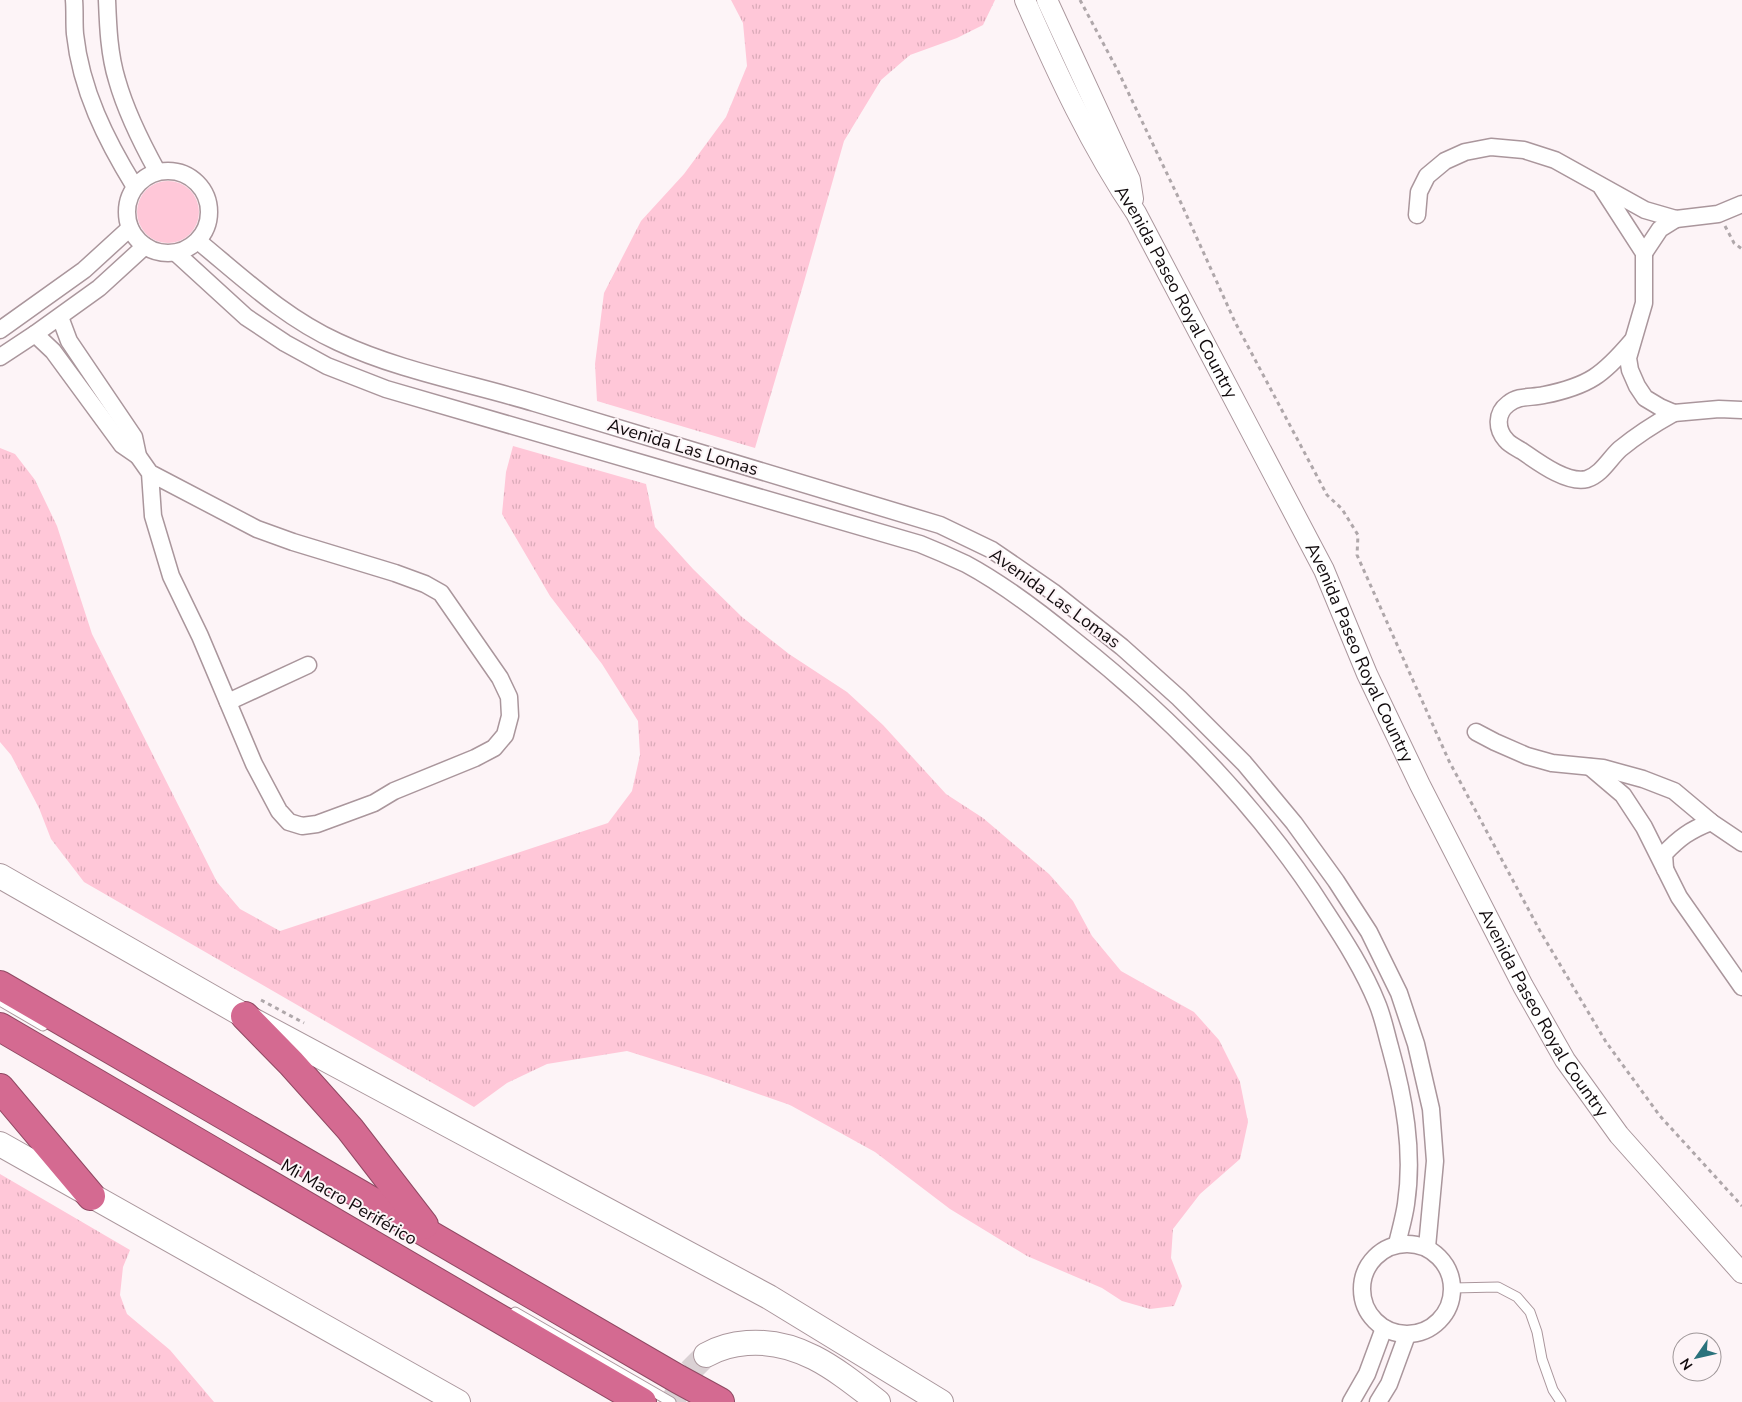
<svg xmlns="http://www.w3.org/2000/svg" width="1742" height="1402" viewBox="0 0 1742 1402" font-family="'Nunito Sans',sans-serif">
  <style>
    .grass { fill: url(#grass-tufts) }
    .garden { fill: #ffc7d8 }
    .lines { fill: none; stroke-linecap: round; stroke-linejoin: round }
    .secondary-tunnel { stroke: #dad1d4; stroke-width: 24; stroke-dasharray: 24 12; stroke-linecap: butt }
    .service-casing { stroke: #aa969c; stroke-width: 11 }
    .minor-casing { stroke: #aa969c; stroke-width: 19 }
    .tertiary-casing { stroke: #aa969c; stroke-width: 22 }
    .secondary-casing { stroke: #aa969c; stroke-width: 26 }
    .motorway-casing { stroke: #904963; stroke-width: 30 }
    .path { stroke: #afa7aa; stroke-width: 3; stroke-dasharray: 4 4; stroke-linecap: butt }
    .service { stroke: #fff; stroke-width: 9 }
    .minor { stroke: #fff; stroke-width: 16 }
    .tertiary { stroke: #fff; stroke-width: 20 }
    .secondary { stroke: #fff; stroke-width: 24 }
    .motorway { stroke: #d46a91; stroke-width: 28 }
    .labels { text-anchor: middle; stroke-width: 4; stroke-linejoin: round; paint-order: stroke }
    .street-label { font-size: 18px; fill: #110b0d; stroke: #fdf4f7 }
  </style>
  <defs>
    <pattern id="grass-tufts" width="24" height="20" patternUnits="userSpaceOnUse" patternTransform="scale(1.25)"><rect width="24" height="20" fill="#ffc7d8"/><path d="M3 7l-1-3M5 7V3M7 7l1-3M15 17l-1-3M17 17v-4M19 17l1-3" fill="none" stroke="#daaab8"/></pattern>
  </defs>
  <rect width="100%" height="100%" fill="#fdf4f7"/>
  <g class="grass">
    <polygon points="731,0 995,0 983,25 957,38 910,55 881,80 844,141 804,282 755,448 597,401 595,364 604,293 641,221 684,174 726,117 747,66 743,23"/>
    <polygon points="513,446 646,484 655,527 693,569 742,617 789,654 847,692 883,725 946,794 983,818 1049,874 1073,901 1092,936 1121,971 1194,1012 1219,1040 1240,1082 1248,1122 1240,1159 1200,1194 1173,1229 1171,1258 1182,1286 1174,1306 1150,1309 1122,1301 1102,1288 1027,1256 950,1209 875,1152 790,1105 707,1076 627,1051 547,1064 507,1083 474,1107 84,882 51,839 39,808 11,755 0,742 0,448 15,454 35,480 57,526 92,634 217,882 240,909 280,931 608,823 632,791 640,755 638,721 602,664 550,596 502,514 506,472"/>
    <polygon points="0,1174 130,1250 123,1267 120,1295 127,1314 170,1350 214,1402 0,1402"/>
  </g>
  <circle class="garden" cx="168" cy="212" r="31"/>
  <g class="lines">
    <polyline class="secondary-tunnel" points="672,1402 689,1372 706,1355"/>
    <g class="service-casing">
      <g id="service">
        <polyline points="0,1001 43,1026"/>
        <polyline points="1453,1288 1498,1287 1517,1297 1530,1312 1537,1332 1542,1359 1553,1390 1561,1402"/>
        <polyline points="515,1312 671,1402"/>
      </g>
    </g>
    <g class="minor-casing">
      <g id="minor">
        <path d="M74,0C75,11 74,23 75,34C81,90 106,140 135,187"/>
        <path d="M107,0C108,26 109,54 117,80C126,112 141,142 157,171"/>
        <circle cx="168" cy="212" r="41"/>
        <polyline points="1602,188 1644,253 1644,303 1628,358 1630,370 1637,386 1645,398 1660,407 1674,413 1719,409 1742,410"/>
        <polyline points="1417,215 1419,192 1427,176 1445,161 1465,152 1491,147 1524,150 1555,160 1645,210 1676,219 1718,214 1742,204"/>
        <path d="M198,241C243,278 285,318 338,342C400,371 469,383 535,403C670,443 805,484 940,525L992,550L1053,592L1122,647L1179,698L1244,763L1294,823L1336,881L1369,932L1399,993L1416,1044L1431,1109L1435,1161L1427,1247"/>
        <path d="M176,253L246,317L285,343L327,366L386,389L920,544C935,550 951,557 966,564C1005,585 1040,612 1074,640C1171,717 1259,806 1326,912C1345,941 1364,971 1377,1003C1383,1017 1386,1033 1390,1047C1404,1097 1414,1151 1406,1204C1404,1218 1400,1231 1397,1244"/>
        <polyline points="1644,253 1660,229 1676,219"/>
        <polyline points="60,317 69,341 134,437 138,456 150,473 257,529 293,542 395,573 425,584 441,593 500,678 509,697 510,716 505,735 494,748 475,758 394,791 374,803 317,824 302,826 289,822 279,811 254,764 200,636 171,576 153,516 150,473"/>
        <polyline points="0,330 84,270 130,228"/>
        <polyline points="35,334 53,351 122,445 138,456"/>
        <path d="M1632,341C1603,375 1589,386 1544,395C1531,398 1519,395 1508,404C1496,413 1496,429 1506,440C1510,445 1517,448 1522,451C1538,462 1567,484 1587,479C1602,474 1609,459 1620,449C1637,435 1656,423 1674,413"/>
        <polyline points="0,357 35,334 99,288 145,246"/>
        <polyline points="228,702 308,665"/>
        <polyline points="1476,732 1495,742 1527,756 1552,763 1603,768 1643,779 1674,791 1711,822 1742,843"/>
        <polyline points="1590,767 1623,795 1644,827 1679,897 1742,987"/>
        <path d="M1665,869L1664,854C1679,838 1690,830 1711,822"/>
        <circle cx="1407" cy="1289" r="45"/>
        <polyline points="1351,1402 1367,1374 1384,1328"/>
        <polyline points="1378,1402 1389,1384 1407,1335"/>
      </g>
    </g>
    <g class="tertiary-casing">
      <g id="tertiary">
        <path id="s1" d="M1025,0C1057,73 1091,147 1136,213L1324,570L1367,674L1420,785L1523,986L1565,1060L1619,1135L1742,1273"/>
        <polyline points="1047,0 1130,180 1133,199"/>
      </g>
    </g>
    <g class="secondary-casing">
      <g id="secondary">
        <polyline points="0,876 245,1016 769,1297 941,1402"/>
        <polyline points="0,1144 458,1402"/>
        <path d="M706,1355C720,1347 732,1344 747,1343C800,1339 838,1371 878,1402"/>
      </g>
    </g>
    <g class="motorway-casing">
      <g id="motorway">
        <polyline points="0,985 678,1379 720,1402"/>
        <polyline points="245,1016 291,1063 350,1129 424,1225"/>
        <polyline points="0,1027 642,1402"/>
        <polyline points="0,1088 91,1196"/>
      </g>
    </g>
    <g class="path">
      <polyline points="1080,0 1118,71 1181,203 1235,322 1327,495 1342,509 1358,535 1357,555 1449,761 1540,931 1606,1042 1660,1116 1742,1206"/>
      <polyline points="1725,226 1734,243 1742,249"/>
      <polyline points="261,1000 304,1023"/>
    </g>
    <use href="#service" class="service"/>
    <use href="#minor" class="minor"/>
    <use href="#tertiary" class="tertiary"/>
    <use href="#secondary" class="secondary"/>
    <use href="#motorway" class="motorway"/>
  </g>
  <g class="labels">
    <g class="street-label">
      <text dy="6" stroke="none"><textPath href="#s1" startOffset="329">Avenida Paseo Royal Country</textPath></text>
      <text transform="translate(683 447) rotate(17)" y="6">Avenida Las Lomas</text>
      <text transform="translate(1055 598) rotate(36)" y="6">Avenida Las Lomas</text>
      <text dy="6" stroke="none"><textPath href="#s1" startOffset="734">Avenida Paseo Royal Country</textPath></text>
      <text dy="6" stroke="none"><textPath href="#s1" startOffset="1139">Avenida Paseo Royal Country</textPath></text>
      <text transform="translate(349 1202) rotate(30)" y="6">Mi Macro Periférico</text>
    </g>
  </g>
  <g transform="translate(1697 1357) rotate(236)"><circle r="24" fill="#fdf4f7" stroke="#9f9799"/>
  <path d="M0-4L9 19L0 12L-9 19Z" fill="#2a727c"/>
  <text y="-8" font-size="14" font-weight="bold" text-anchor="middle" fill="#110b0d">N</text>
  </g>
</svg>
